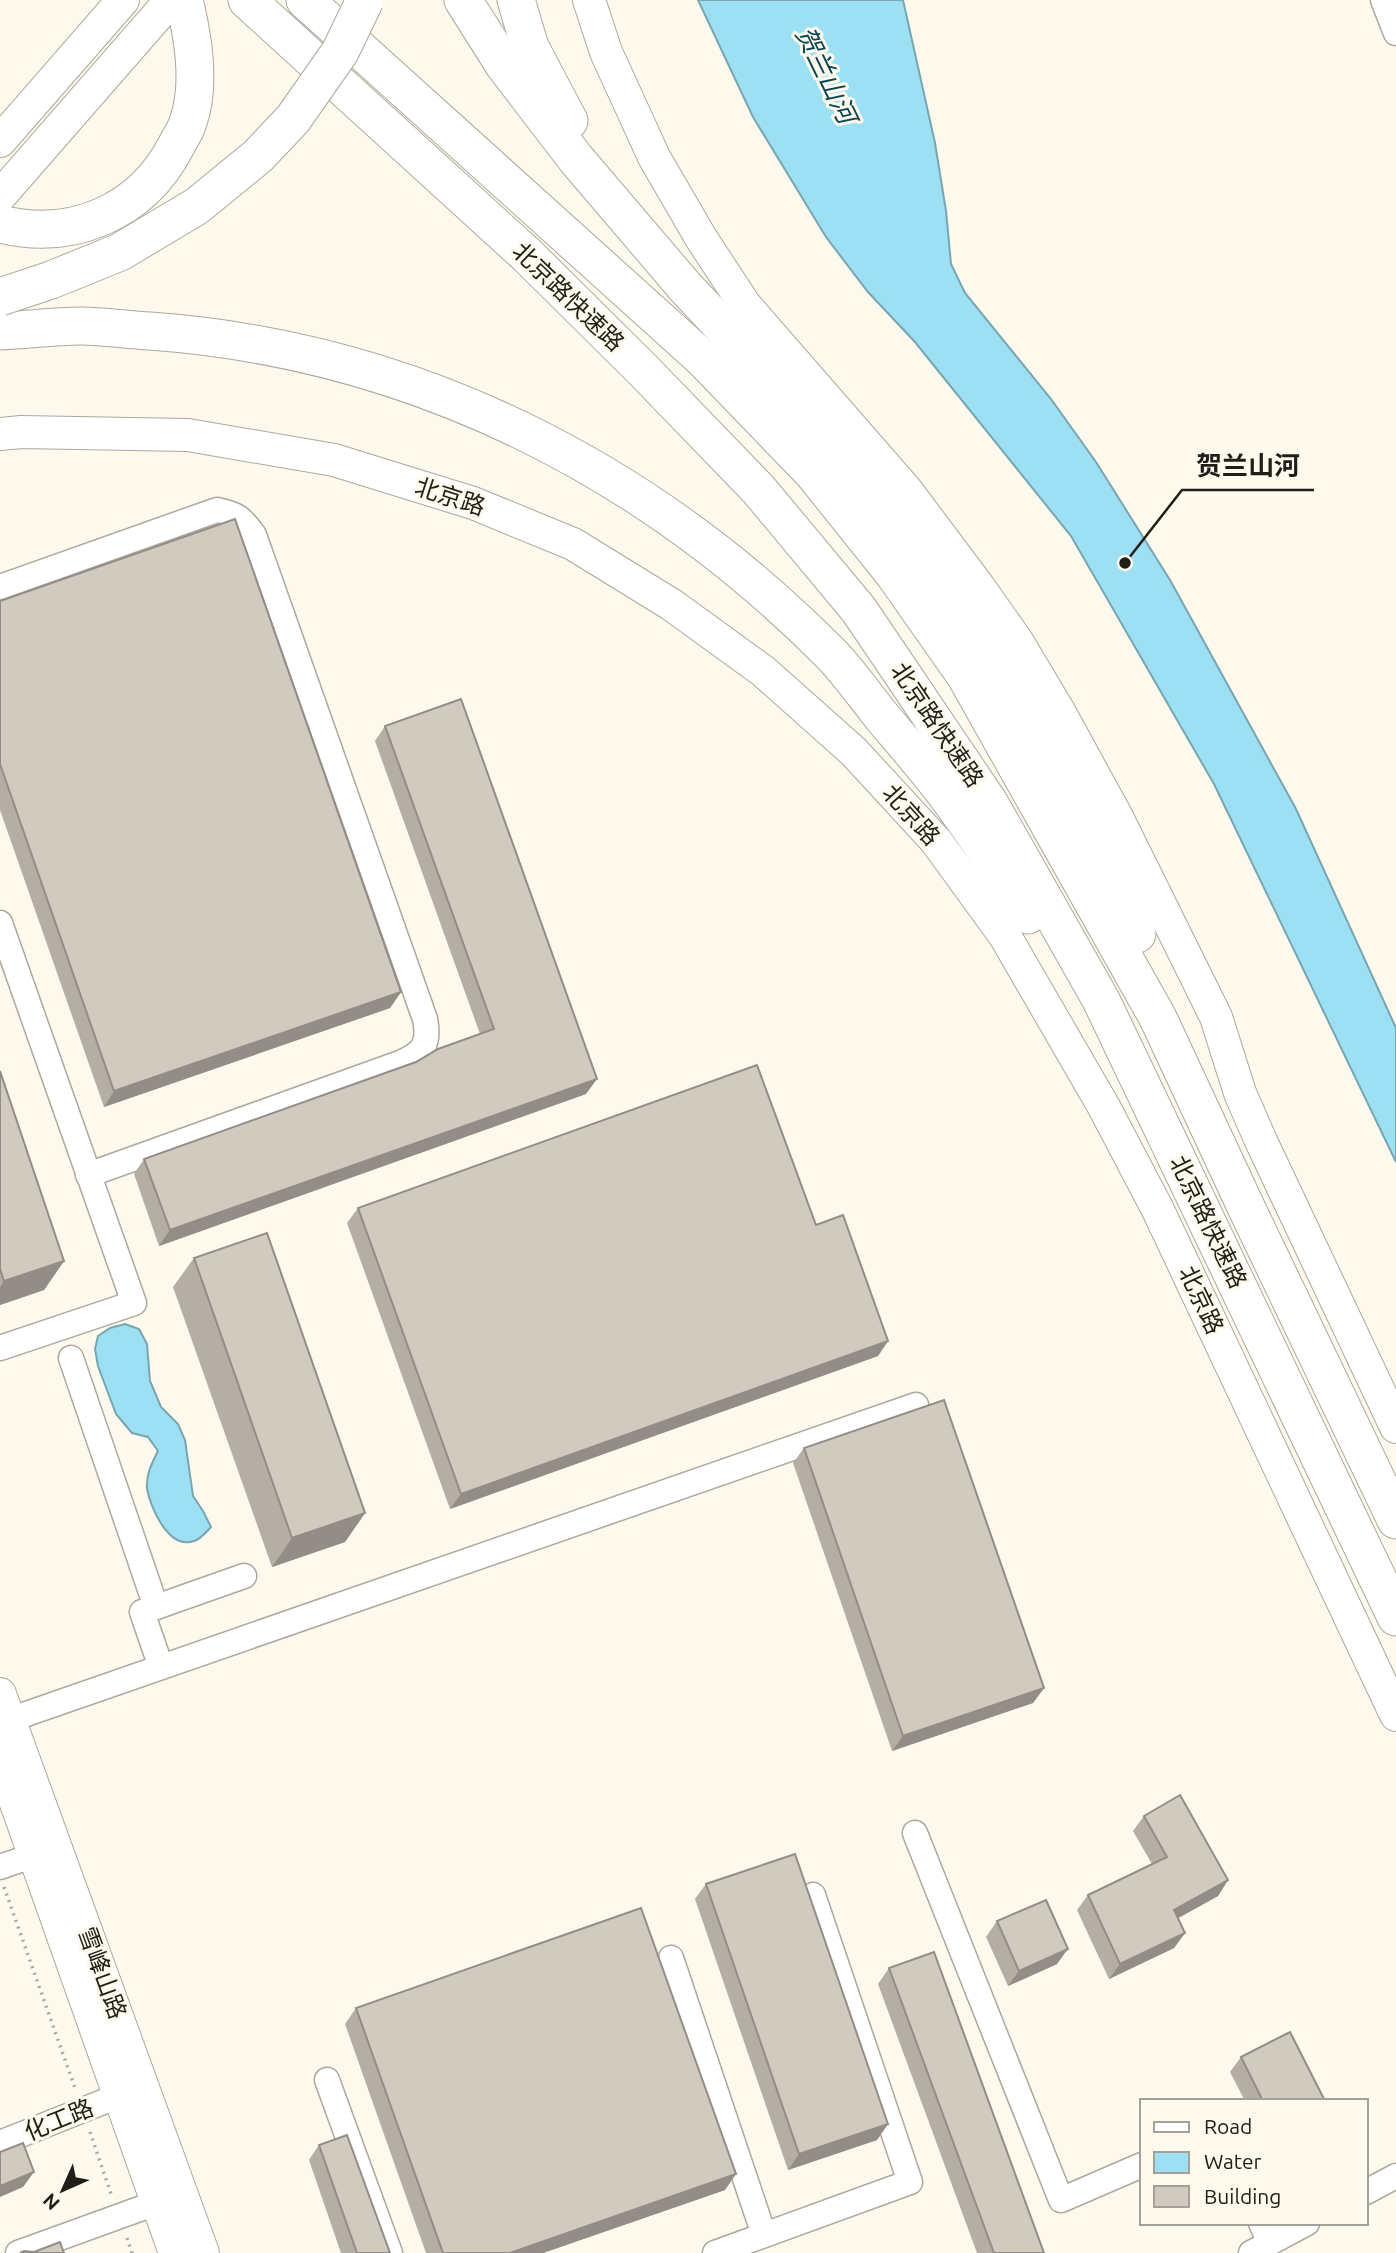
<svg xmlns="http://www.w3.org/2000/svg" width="1396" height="2253" viewBox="0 0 1396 2253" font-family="Ubuntu,'Noto Sans SC',sans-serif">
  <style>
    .water { fill: #9de0f3; stroke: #77a6b2; stroke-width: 2 }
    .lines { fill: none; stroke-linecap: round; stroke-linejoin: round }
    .minor-casing { stroke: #aca89d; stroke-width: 27 }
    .major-casing { stroke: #aca89d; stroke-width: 34 }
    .highway-casing { stroke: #aca89d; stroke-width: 39 }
    .path { stroke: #aba89e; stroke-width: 3.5; stroke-dasharray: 2 5; stroke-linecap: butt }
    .minor { stroke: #fff; stroke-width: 24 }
    .major { stroke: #fff; stroke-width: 32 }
    .highway { stroke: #fff; stroke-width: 37 }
    .highway-bridge-casing { stroke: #aca89d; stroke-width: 39; stroke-linecap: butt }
    .highway-bridge { stroke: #fff; stroke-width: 37 }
    .wall { fill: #b4aea4 }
    .shaded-wall { fill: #928d86 }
    .building { fill: #d1cabf; stroke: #928d86; stroke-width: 2 }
    .labels { text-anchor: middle; stroke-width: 6; stroke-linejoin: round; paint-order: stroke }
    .street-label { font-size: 24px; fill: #1f1e19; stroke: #fdf9ec }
    .water-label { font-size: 26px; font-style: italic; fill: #084653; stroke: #fdf9ec }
    .leader { fill: none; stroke: #1f1e19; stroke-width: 2.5 }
    .callout-dot { fill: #1f1e19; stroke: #fdf9ec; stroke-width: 2.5 }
    .callout-label { font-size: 26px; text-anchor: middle; font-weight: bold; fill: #1f1e19; stroke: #fdf9ec; stroke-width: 6; stroke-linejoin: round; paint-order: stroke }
  </style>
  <rect width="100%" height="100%" fill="#fdf9ec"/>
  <g class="water">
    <polygon points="698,0 903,0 935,143 946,211 951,264 965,293 1051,399 1096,462 1170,580 1296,809 1396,1028 1396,1162 1214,784 1071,536 915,342 868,292 826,237 753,117"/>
    <path d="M125,1324L139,1329L147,1344L150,1381L161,1407L178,1424L185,1440L193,1496L203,1511L211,1527C206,1532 201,1539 194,1541C169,1550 150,1508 147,1488C146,1474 152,1463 158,1451L148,1437L132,1433L116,1414L98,1366L95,1349L98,1336L110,1328Z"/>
  </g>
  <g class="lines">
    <g class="minor-casing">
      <g id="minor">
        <polyline points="1383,0 1396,33"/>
        <path d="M0,587L217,510C237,514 242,518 254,535L425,1019C430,1044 423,1053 400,1063L88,1175"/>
        <polyline points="0,923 134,1303 0,1348"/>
        <polyline points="71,1358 156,1607"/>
        <polyline points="161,1667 142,1612 244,1576"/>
        <polyline points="9,1720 916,1405"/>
        <polyline points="915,1833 1061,2200 1142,2165"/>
        <polyline points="0,1867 49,1850"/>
        <polyline points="671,1958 764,2235"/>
        <polyline points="327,2080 390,2253"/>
        <polyline points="0,2143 118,2096"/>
        <polyline points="1366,2192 1396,2176"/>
        <polyline points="1261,2223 1270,2243"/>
        <polyline points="18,2253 156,2203"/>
        <polyline points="715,2253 910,2182 813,1895"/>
        <polyline points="1251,2253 1307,2223"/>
      </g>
    </g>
    <g class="major-casing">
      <g id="major">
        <polyline points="589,0 606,52 654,157 701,238 745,305 907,491 979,587 1017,641 1060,713 1118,819 1216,1017 1240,1093 1261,1141 1396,1427"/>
        <polyline points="0,141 123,0"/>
        <polyline points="0,196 171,0"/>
        <polyline points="0,434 21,432 188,435 334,460 473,503 573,544 672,605 763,671 854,752 936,841 1005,936 1104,1107 1158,1210 1396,1715"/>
        <polyline points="0,1694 203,2253"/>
        <polyline points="0,1758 175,2253"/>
      </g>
    </g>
    <g class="highway-casing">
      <g id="highway">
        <polyline points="247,0 528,256 643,370 759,490 859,610 990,804 1101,1000 1396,1617"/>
        <polyline points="305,0 702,358 813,473 894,574 965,675 1158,1018 1246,1207 1396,1520"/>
        <polyline points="463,0 504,65 576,159 686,288 786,394 883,507 932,572 979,638 1057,769 1137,934"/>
        <polyline points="516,0 530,47 569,121"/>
        <path d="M0,224C72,242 142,212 176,146C180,138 186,130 188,122C201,86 193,36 184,0"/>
        <path d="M0,331C27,330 54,326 81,326C104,326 127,330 150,331C413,350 647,468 832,655C850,674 866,697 883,718C905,744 927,769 947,796C976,834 1001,875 1028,915"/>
      </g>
    </g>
    <g class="path">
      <polyline points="4,1887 75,2088"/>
      <polyline points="90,2132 112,2197"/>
      <polyline points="127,2238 132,2253"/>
    </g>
    <use href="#minor" class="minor"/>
    <use href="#major" class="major"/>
    <use href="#highway" class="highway"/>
    <g class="highway-bridge-casing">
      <polyline id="highway-bridge" points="0,297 51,280 120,252 197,206 258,156 293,119 340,52 365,0"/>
    </g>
    <use href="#highway-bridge" class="highway-bridge"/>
  </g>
  <g class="wall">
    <polygon points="0,601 401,992 390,1008 104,1107 0,810"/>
    <polygon points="385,726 586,1094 159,1246 134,1174 144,1159 416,1062 480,1034 375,741"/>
    <polygon points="0,1071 64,1261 44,1290 0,1305"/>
    <polygon points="358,1208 816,1225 888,1341 878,1356 450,1509 347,1223"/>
    <polygon points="194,1258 365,1513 345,1542 272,1567 173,1287"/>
    <polygon points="804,1448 1044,1688 1033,1703 892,1751 793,1463"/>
    <polygon points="1144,1816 1228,1880 1218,1896 1178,1918 1185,1933 1174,1948 1109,1979 1077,1910 1088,1895 1152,1864 1133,1831"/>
    <polygon points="706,1884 888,2124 877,2140 788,2170 695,1899"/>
    <polygon points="997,1921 1057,1964 1008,1986 986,1937"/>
    <polygon points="889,1968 1044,2253 977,2253 878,1984"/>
    <polygon points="356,2008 725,2190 543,2253 426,2253 345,2024"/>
    <polygon points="1241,2057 1325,2101 1245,2101 1230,2072"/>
    <polygon points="319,2145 390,2253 341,2253 309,2160"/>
  </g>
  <g class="shaded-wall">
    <polygon points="401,992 390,1008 104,1107 114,1091"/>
    <polygon points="597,1079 586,1094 159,1246 170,1230"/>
    <polygon points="64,1261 44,1290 0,1305 0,1287 4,1281"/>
    <polygon points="888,1341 878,1356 450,1509 461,1494"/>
    <polygon points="365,1513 345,1542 272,1567 292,1538"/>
    <polygon points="1044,1688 1033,1703 892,1751 903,1736"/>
    <polygon points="1228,1880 1218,1896 1164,1926 1174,1910"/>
    <polygon points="1185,1933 1174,1948 1109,1979 1120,1964"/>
    <polygon points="1068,1949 1057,1964 1008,1986 1019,1971"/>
    <polygon points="888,2124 877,2140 788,2170 799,2154"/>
    <polygon points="34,2172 23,2187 0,2197 0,2186"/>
    <polygon points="736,2174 725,2190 543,2253 510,2253"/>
  </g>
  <g class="building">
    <polygon points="235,519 401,992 114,1091 0,764 0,601"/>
    <polygon points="461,699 597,1079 170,1230 144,1159 416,1062 438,1049 494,1029 385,726"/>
    <polygon points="757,1065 816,1225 843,1215 888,1341 461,1494 358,1208"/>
    <polygon points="0,1071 64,1261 4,1281 0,1269"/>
    <polygon points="267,1233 365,1513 292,1538 194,1258"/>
    <polygon points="944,1400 1044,1688 903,1736 804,1448"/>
    <polygon points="1180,1795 1228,1880 1174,1910 1185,1933 1120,1964 1088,1895 1167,1857 1144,1816"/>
    <polygon points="795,1854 888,2124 799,2154 706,1884"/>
    <polygon points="1046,1900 1068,1949 1019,1971 997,1921"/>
    <polygon points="641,1908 736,2174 510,2253 443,2253 356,2008"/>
    <polygon points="934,1952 1044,2253 994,2253 889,1968"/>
    <polygon points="1290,2032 1325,2101 1263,2101 1241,2057"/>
    <polygon points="347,2135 390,2253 357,2253 319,2145"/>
    <polygon points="23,2143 34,2172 0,2186 0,2152"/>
    <polygon points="60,2242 64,2253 20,2253 24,2251 34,2252"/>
  </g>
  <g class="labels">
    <g class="street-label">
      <text transform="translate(568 297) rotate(44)" y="8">北京路快速路</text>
      <text transform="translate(450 497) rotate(18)" y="8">北京路</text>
      <text transform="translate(937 725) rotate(56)" y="8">北京路快速路</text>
      <text transform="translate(911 815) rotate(48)" y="8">北京路</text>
      <text transform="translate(1208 1222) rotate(64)" y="8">北京路快速路</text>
      <text transform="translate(1201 1300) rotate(65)" y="8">北京路</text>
      <text transform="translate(102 1973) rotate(70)" y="8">雪峰山路</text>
      <text transform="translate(59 2120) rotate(-22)" y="8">化工路</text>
    </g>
    <g class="water-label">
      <text transform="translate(826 75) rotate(64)" y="9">贺兰山河</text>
    </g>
  </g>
  <path class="leader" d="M1125 563L1182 490H1314"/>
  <circle class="callout-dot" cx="1125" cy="563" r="7"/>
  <g class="callout-label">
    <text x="1248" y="475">贺兰山河</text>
  </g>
  <rect x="1140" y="2099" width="228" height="126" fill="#fdf9ec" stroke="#a4a198" stroke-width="2"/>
  <rect x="1154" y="2122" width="35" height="10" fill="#ffffff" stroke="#a4a198" stroke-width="2"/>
  <text x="1204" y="2134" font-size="21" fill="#1f1e19">Road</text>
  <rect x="1154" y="2152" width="35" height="21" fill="#9de0f3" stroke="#a4a198" stroke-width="2"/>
  <text x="1204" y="2169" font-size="21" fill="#1f1e19">Water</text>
  <rect x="1154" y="2186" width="35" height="21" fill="#d1cabf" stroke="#a4a198" stroke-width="2"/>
  <text x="1204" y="2204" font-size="21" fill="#1f1e19">Building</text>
  <g transform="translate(63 2190) rotate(225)" stroke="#fdf9ec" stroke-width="5" paint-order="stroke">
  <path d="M0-5L12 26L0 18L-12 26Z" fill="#1f1e19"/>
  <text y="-10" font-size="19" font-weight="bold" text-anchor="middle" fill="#1f1e19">N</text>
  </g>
</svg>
